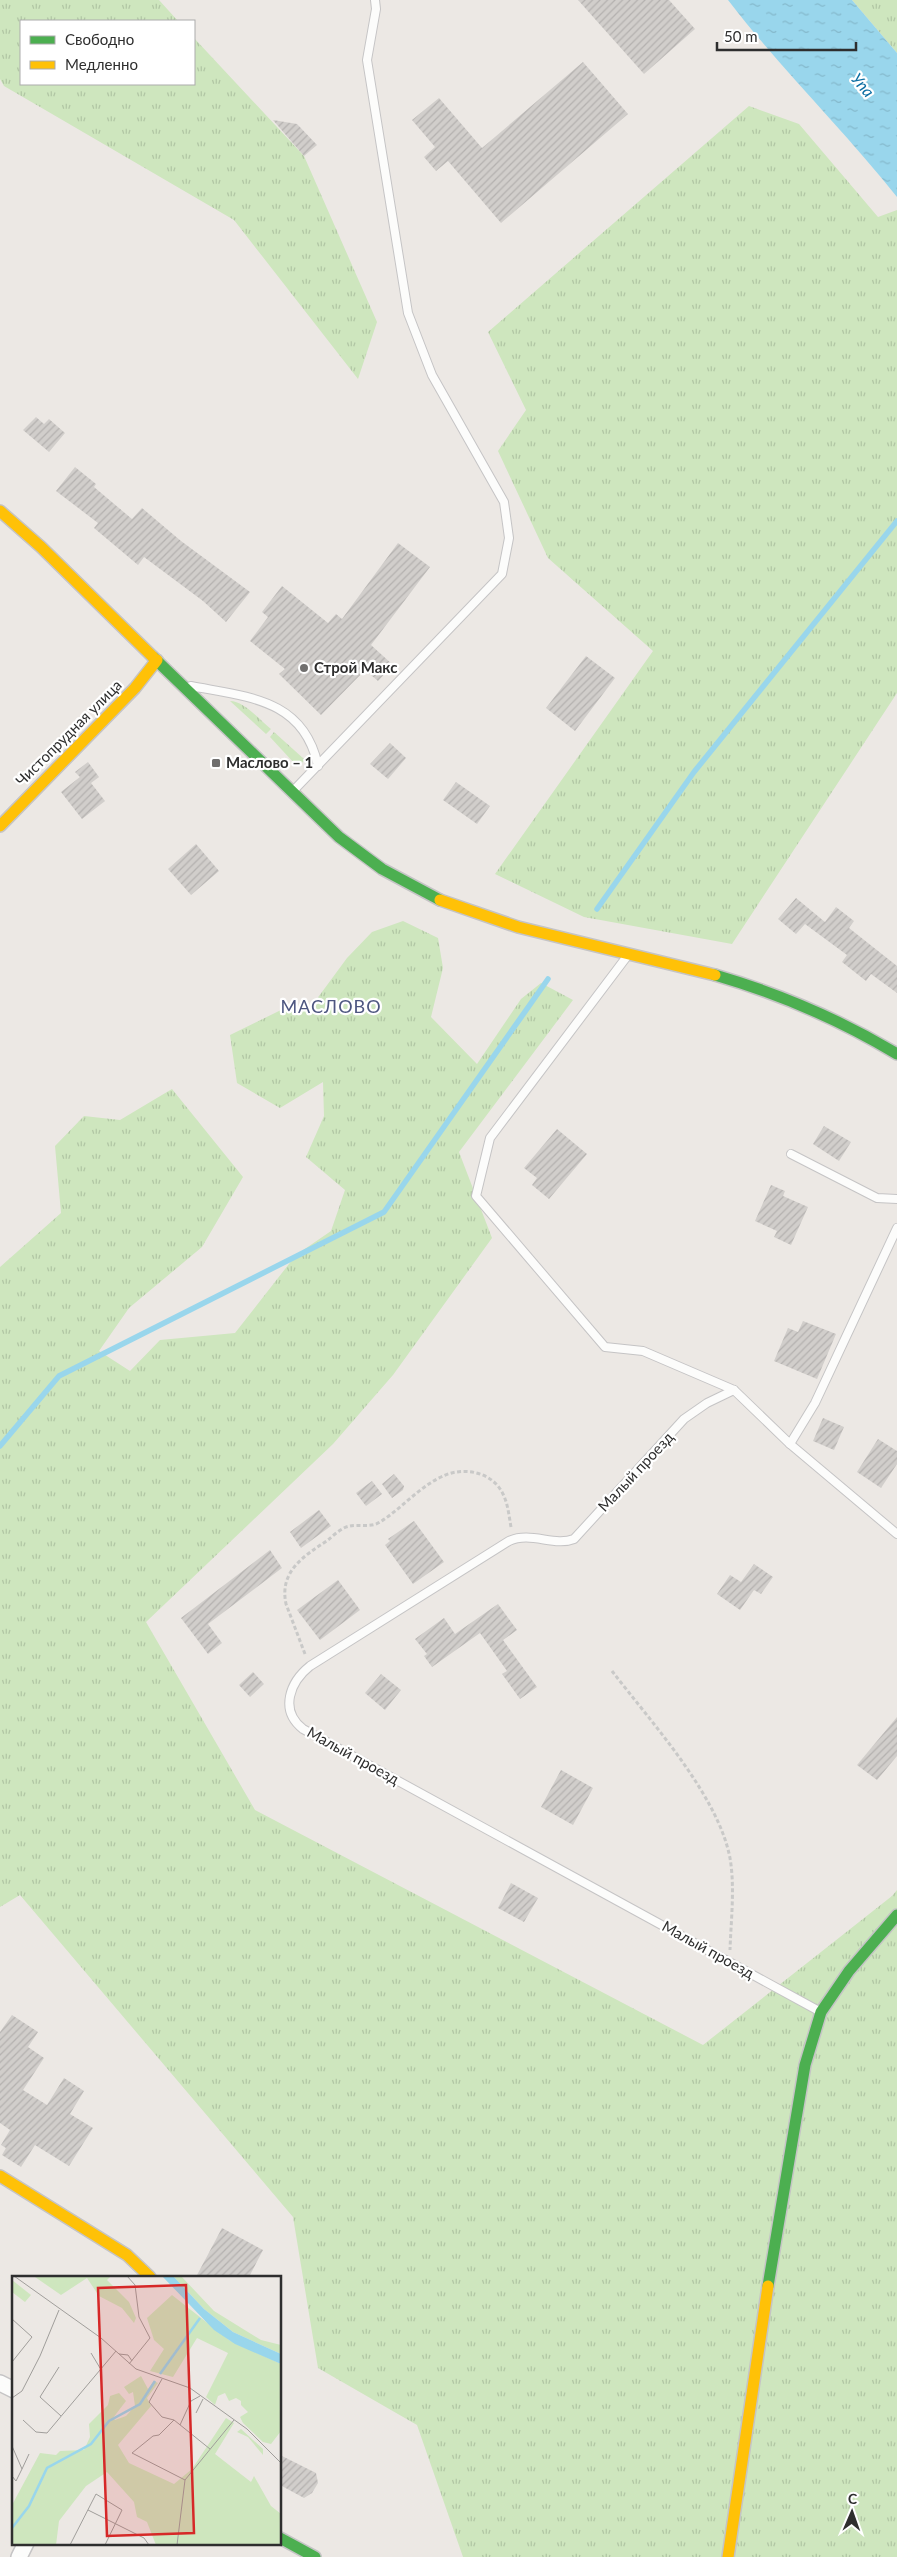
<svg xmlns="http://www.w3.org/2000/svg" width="897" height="2557" viewBox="0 0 897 2557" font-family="Lato,sans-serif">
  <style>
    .grass { fill: url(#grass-tufts) }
    .water { fill: url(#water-ripples) }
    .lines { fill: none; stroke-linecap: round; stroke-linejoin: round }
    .stream { stroke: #99d6ec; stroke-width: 5.5 }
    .building { fill: url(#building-hatch) }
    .lane-casing { stroke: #c5c4c5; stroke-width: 10 }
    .street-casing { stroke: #c5c4c5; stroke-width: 18 }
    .fast-casing { stroke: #c5c4c5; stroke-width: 14 }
    .slow-casing { stroke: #c5c4c5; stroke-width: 14 }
    .path { stroke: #c9c9c8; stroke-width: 3; stroke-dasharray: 4 2.5; stroke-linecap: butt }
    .lane { stroke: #fcfcfb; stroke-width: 8 }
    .street { stroke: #fcfcfb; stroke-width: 15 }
    .fast { stroke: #4caf50; stroke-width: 11 }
    .slow { stroke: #ffc107; stroke-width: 11 }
    .poi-dot { fill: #706f6e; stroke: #fff; stroke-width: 2 }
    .labels { text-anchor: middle; stroke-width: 4.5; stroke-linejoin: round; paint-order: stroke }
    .poi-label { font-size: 15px; font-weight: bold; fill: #2e2e2e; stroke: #fff; text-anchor: start }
    .street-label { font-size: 15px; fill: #2e2e2e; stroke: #fff }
    .water-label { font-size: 16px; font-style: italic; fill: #0d6fa3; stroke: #fff }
    .quarter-label { font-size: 18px; letter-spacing: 1px; fill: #4d5680; stroke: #fff }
    .inset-river { fill: none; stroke: #99d6ec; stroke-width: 2.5 }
    .inset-road { fill: none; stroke: #a09e9b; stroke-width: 1 }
    .view { fill: #d62828; fill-opacity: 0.15; stroke: #d62828; stroke-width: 2.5 }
    .inset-edge { fill: none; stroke: #2e2e2e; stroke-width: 2.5 }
  </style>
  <defs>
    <pattern id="grass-tufts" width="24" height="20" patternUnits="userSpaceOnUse" patternTransform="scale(1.25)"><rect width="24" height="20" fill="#cee6be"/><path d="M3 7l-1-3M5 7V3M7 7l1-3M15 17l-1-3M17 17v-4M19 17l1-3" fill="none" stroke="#b1c6a4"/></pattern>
    <pattern id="water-ripples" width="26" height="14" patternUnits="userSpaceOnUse" patternTransform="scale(1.25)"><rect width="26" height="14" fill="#99d6ec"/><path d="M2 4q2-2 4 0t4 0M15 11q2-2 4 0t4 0" fill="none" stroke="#84b8cb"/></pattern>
    <pattern id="building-hatch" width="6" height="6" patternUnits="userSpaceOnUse" patternTransform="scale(1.25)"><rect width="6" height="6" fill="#d1cecb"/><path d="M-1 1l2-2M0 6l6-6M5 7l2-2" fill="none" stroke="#b4b1af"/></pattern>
  </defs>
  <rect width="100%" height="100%" fill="#ece8e4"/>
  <g class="grass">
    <polygon points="0,0 159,0 178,21 21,21 21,84 194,84 194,38 304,156 377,322 358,379 234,220 4,86 0,79"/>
    <polygon points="852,0 897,0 897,53"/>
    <polygon points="749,106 799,124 878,217 897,210 897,693 732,944 584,917 495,874 653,651 548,558 498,451 526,410 488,332"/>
    <path d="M230,701C244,701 260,720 271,729L266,734Z"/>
    <polygon points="274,732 304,759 303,762 299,764 294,763 270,737"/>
    <polygon points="403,921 438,938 443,968 431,1017 477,1064 521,999 541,983 573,1000 459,1152 492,1238 393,1375 333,1444 146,1622 255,1810 703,2045 892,1896 897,1890 897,2557 463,2557 417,2425 318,2368 293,2217 20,1895 0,1907 0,1267 61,1213 55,1146 84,1116 120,1120 172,1089 243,1177 202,1247 129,1308 99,1351 130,1371 160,1340 235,1333 296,1255 331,1231 345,1190 306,1157 324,1116 323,1082 280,1108 237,1083 230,1035 281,1010 308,1011 347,958 372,932"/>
  </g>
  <path class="water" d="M728,0H852L897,53V197C843,129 781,69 728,0Z"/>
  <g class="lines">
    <g class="stream">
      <polyline points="597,909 694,772 897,521"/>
      <polyline points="0,1446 59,1376 384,1212 548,979"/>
    </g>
  </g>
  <g class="building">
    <polygon points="578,0 669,0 695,29 644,74"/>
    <polygon points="583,62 628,114 501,223 448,161 436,171 424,157 435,147 412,120 439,98 482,148"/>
    <polygon points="273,120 297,124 317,145 304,156"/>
    <polygon points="36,417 44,424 49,419 65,433 49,452 23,430"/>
    <polygon points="75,467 96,484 94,487 132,519 142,508 181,541 250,592 226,622 203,601 144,557 138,565 94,528 98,523 56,491"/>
    <polygon points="398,543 430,567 371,645 393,665 378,681 365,670 321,715 279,674 285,669 250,641 268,617 262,612 282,586 328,623 336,614 342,619"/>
    <polygon points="586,656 615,678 575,731 546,708"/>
    <polygon points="390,743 406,758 388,779 370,764"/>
    <polygon points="88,762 99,777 91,783 105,801 82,819 61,792 80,777 75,772"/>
    <polygon points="456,782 490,806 477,824 443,800"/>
    <polygon points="196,844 219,871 191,895 168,869"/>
    <polygon points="796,898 825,922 836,907 854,921 849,928 897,966 897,993 871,974 866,981 842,962 847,955 805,924 796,934 778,919"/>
    <polygon points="824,1126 851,1142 839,1161 813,1144"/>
    <polygon points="557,1129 587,1154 549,1199 532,1185 537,1178 524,1168"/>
    <polygon points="771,1185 785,1191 783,1196 808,1207 791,1245 774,1237 777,1231 755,1221"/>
    <polygon points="803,1321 836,1334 817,1379 774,1361 788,1328 798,1332"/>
    <polygon points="823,1418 844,1427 834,1450 813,1441"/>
    <polygon points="878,1439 897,1451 897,1464 881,1488 857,1472"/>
    <polygon points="394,1474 404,1486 403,1490 392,1498 382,1484"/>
    <polygon points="372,1481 382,1494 366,1506 356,1493"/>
    <polygon points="319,1510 331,1526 301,1548 290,1532"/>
    <polygon points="414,1521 444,1562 413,1584 385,1545 390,1541 388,1539"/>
    <polygon points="270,1550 282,1568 208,1624 222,1643 208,1654 181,1618"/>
    <polygon points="754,1564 773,1577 761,1594 754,1590 740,1610 717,1594 730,1575 741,1582"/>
    <polygon points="338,1580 360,1610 320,1640 297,1610"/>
    <polygon points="498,1604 517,1630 503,1640 537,1687 520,1699 502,1674 507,1671 480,1633 432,1667 424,1656 427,1654 415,1639 444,1618 455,1634"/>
    <polygon points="253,1672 264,1684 250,1697 239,1685"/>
    <polygon points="381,1674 401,1690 385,1710 365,1693"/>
    <polygon points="897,1717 897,1756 877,1780 857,1765"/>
    <polygon points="561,1770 593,1788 573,1825 541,1807"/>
    <polygon points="511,1883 538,1898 524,1922 498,1908"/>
    <polygon points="12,2015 38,2032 28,2047 44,2058 23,2090 47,2105 64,2078 84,2091 70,2114 93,2128 69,2166 35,2145 21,2167 2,2155 6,2148 1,2145 10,2130 0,2123 0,2032"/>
    <polygon points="222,2228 263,2250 249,2277 196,2277"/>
    <polygon points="280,2455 316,2473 318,2483 312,2493 304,2498 280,2485"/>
  </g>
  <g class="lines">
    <g class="lane-casing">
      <g id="lane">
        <path d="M191,686C248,697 304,699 318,766"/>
        <polyline points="293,791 502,574 509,538 504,502 432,375 408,313 367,60 376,9 375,0"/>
        <polyline points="628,955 490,1138 476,1196 605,1347 643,1351 734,1390 790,1444 897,1534"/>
        <polyline points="791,1154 877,1198 897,1199"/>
        <path d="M734,1390L707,1403L684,1419L574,1539C554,1547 531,1531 509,1541L310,1666C290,1682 279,1710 303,1729L819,2011"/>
        <polyline points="790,1444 815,1403 897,1228"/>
      </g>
    </g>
    <g class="street-casing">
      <g id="street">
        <polyline points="0,2383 14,2390"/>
        <polyline points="19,2557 26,2543"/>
      </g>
    </g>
    <g class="fast-casing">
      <g id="fast">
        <polyline points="153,657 339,837 382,869 440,900"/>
        <path d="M715,975C780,994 839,1019 897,1054"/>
        <polyline points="768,2286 805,2065 821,2012 849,1971 897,1915"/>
        <polyline points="280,2538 315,2557"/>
      </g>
    </g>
    <g class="slow-casing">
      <g id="slow">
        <polyline points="0,511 41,547 153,657"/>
        <polyline points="0,826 135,688 157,660"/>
        <polyline points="440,900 518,927 715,975"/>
        <polyline points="0,2176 127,2255 150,2277"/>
        <polyline points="728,2557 768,2286"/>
      </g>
    </g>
    <g class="path">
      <path d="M305,1654L286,1604C279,1571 304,1556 328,1540C334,1535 342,1527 350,1526C359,1524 371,1528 380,1522C401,1509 418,1488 441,1477C462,1466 492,1471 503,1494C508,1504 509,1516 511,1527"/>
      <path d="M612,1671C651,1722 718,1795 730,1858C735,1887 731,1920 730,1950"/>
    </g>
    <use href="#lane" class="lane"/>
    <use href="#street" class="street"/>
    <use href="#fast" class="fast"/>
    <use href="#slow" class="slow"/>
  </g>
  <g class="poi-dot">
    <circle cx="304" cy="668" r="5"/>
    <rect x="211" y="758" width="10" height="10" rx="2.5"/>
  </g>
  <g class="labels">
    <g class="poi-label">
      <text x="314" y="673">Строй Макс</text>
      <text x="226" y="768">Маслово – 1</text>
    </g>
    <g class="street-label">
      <text transform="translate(69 733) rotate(-45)" y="5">Чистопрудная улица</text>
      <text transform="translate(636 1472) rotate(-47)" y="5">Малый проезд</text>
      <text transform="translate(353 1756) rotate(29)" y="5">Малый проезд</text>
      <text transform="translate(708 1950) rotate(29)" y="5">Малый проезд</text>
    </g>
    <g class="water-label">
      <text transform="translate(863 85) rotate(50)" y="6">Упа</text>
    </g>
    <g class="quarter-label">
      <text x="331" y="1013">МАСЛОВО</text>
    </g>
  </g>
  <g transform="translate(12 2276)">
    <rect width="269" height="269" fill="#ece8e4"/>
    <path d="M99,0L95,4L117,26L124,42L122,47L110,32L87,20L75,2L49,19L23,1ZM161,0H169L202,35L249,64L269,69V78L221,56L192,33ZM160,19L217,64L269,88V155L259,168L251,166L231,147L228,141L236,136L229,129V125L224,122L217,125L213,117L206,120L203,129L194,121L216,77L185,62L161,101L138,95L152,73L142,64L135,42ZM129,100L136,113L142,105L146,107L135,122L139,130L106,169L117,187L162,208L180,193L214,142L222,147L203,178L239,206L242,200L259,230L269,238V269H144L135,246L125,241L122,226L95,196L74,210L47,245L44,269H0V229L28,177L44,179L48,175L72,174L78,161L77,148L96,129L98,120L107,117L114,125L101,142L103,144L114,140L123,130L121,116L117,118L112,111ZM229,153L251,173V179L236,161L225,156Z" fill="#cee6be"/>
    <path d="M0,4L19,19L13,26L0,16Z" fill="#cee6be"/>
    <path d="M150,0H161L192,33L221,56L269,78V88L223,68L202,54Z" fill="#99d6ec"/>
    <path class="inset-river" d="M148,98L188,42M0,252L17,230L35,192L79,168L97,145L128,128L143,105"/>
    <path class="inset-road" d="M2,0L89,62L124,93L178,112L235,153L269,187M115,0L123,9L127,41L138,62L117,88M0,43L20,61L0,86M79,77L88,92M107,78L116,79L120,85M47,91L28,121L49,140M150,103L137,126L150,141L162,144L198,173M0,122L10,115L28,80L47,34M184,137L191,123M11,144L24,156L35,157L104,75M162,144L147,159L141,160L120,177L173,204M168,149L179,125L188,120M0,170L10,193L4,205L0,200M10,193L17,178M76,234L132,262L137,269M58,269L84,218L110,234L93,269M165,269L173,204L222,144"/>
    <path class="view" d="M174,9L182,257L95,260L86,12Z"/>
    <rect width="269" height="269" class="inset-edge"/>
  </g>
  <rect x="20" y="20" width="175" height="65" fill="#ffffff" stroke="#ababab"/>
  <rect x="30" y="36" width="25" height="8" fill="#4caf50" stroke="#ababab"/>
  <text x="65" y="45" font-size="15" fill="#2e2e2e">Свободно</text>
  <rect x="30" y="61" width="25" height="8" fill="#ffc107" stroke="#ababab"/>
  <text x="65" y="70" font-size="15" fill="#2e2e2e">Медленно</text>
  <g transform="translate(852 2512) rotate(2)" stroke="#ffffff" stroke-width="4" paint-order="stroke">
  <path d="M0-4L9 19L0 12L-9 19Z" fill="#2e2e2e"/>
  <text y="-8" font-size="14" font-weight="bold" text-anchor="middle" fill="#2e2e2e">С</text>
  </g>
  <path d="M717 42v8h139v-8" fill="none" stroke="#2e2e2e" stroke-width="2.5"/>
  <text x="724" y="42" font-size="15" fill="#2e2e2e" stroke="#ffffff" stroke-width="4" paint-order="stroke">50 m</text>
</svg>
